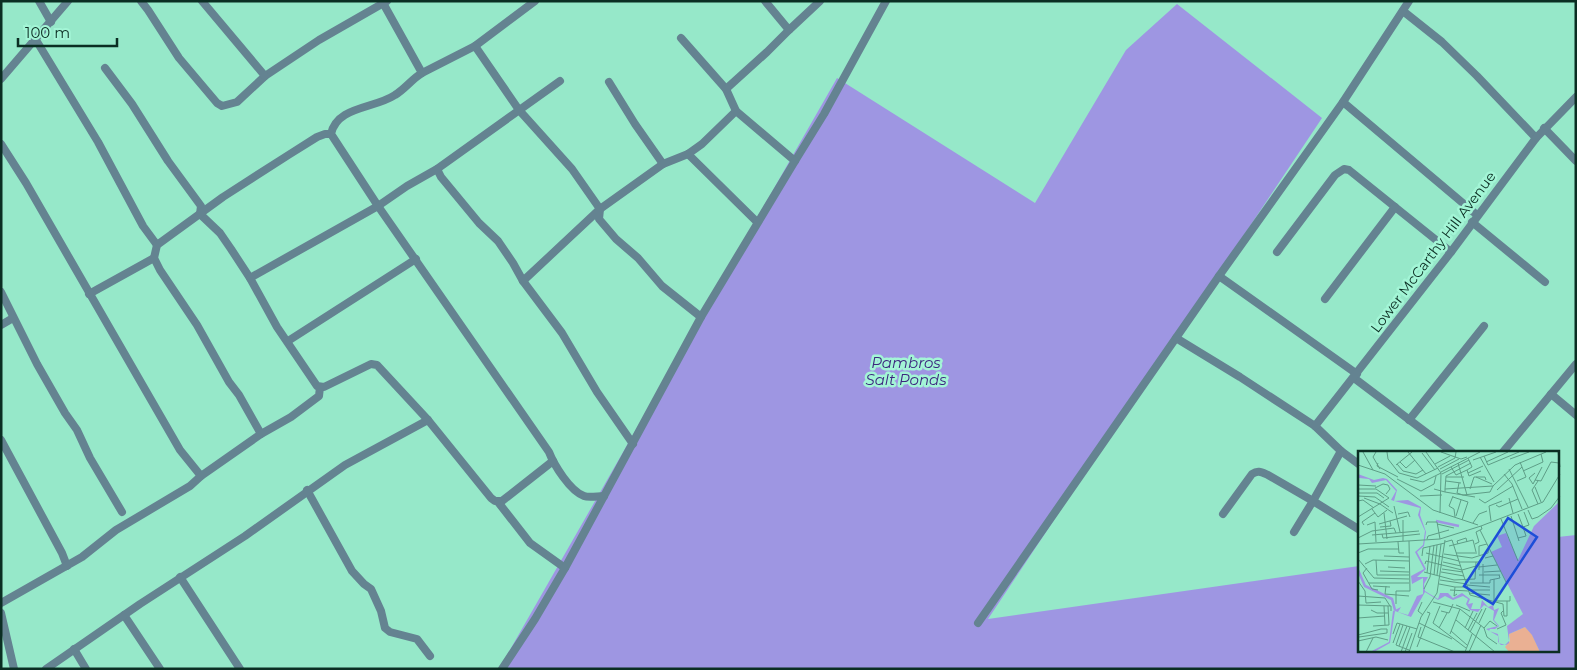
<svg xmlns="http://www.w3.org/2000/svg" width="1577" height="670" viewBox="0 0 1577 670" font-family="Montserrat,sans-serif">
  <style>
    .water { fill: #9e96e2 }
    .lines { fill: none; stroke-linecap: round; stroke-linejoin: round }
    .minor { stroke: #648391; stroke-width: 8 }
    .labels { text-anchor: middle; stroke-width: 5; stroke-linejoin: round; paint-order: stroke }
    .street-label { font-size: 14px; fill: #0b2e23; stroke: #a3f5d6 }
    .water-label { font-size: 15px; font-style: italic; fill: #3d277f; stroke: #a3f5d6 }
    .inset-river { fill: none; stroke: #9e96e2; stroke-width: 2.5 }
    .inset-road { fill: none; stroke: #5e9e87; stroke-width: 1 }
    .view { fill: #1d4ed8; fill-opacity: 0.15; stroke: #1d4ed8; stroke-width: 2.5 }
    .inset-edge { fill: none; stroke: #0b2e23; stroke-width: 2.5 }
  </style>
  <rect width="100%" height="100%" fill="#96e8c9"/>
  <polygon class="water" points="1177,4 1322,118 988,619 1359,566 1360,651 1558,651 1558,537 1576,535 1576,669 499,669 837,78 1035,203 1126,50"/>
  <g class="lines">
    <g class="minor">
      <polyline points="39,1 51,22"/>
      <polyline points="141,1 148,10 179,58 217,103 222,106 237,102 265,76 319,40 387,1"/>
      <polyline points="202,1 265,76"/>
      <polyline points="765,1 789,30 820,1"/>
      <path d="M383,3L422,73C412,79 405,89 395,95C374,109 337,106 331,134L378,206L549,452C554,465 570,491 584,496C589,498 598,496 604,496"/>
      <polyline points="1403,11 1442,42 1477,76 1536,138"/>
      <polyline points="681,38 726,89 736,111 795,161 824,114 886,1"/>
      <polyline points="36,40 98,142 143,226 157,245"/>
      <polyline points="475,46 535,1"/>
      <polyline points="105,68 132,104 168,161 201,206 200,214 220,233 231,249 250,278 277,327 317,386 324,387 371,364 377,365 428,420 491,498 495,501 502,501 553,461"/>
      <polyline points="422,73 475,46 519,110 572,169 600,209 599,219 616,239 638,258 662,286 701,317"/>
      <polyline points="1,79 68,1"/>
      <polyline points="609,82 635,124 663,164"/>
      <polyline points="726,89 767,52 789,30"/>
      <polyline points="1343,102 1477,215"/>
      <polyline points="1544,128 1576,161"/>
      <polyline points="1,144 26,183 180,450 201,476"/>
      <polyline points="688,154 757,222"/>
      <polyline points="437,169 441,177 479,223 498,241 513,263 523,281 562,333 597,392 633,444"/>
      <polyline points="1472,222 1545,282"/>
      <polyline points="1277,252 1335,175 1344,169 1349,170 1451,252"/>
      <polyline points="1219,276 1357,374"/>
      <polyline points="250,278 378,206 407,186 437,169 560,81"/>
      <polyline points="523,281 600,209 663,164 688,154 702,144 736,111"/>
      <polyline points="1,292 37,364 65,413 77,430 90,458 122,512"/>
      <polyline points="89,294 154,258"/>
      <polyline points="1325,299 1395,207"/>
      <polyline points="1,325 13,318"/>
      <path d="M1176,338L1240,377L1315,426L1341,451L1313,501L1268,475C1261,472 1258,470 1252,474L1223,514"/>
      <polyline points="288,341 416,259"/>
      <polyline points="1354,378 1452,452"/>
      <polyline points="1551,394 1576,415"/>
      <polyline points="1409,420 1484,326"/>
      <polyline points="1315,426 1451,252 1536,138 1576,97"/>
      <polyline points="261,434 239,395 229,382 197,325 160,270 154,258 157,245 223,197 290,154 317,137 325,134 331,134"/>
      <polyline points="1,440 62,553 67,566"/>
      <polyline points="1341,451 1360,465"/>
      <polyline points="1503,452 1576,364"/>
      <polyline points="307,490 352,571 364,584 371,589 381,611 385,628 390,632 417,639 430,656"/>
      <polyline points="498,502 530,543 565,568"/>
      <polyline points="1294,532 1313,501 1360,530"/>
      <polyline points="180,577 240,669"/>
      <polyline points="1,603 82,557 116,530 190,486 201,476 261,434 291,417 319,396 320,387"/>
      <polyline points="1,613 14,669"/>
      <polyline points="124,615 160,669"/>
      <polyline points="978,623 1219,276 1343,102 1409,1"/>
      <polyline points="74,649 86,669"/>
      <polyline points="46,669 140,604 245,536 345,465 428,420"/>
      <polyline points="502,669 535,619 565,568 701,317 795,161"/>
    </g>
  </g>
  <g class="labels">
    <g class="street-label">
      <text transform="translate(1433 252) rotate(-53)" y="5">Lower McCarthy Hill Avenue</text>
    </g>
    <g class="water-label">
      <text x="906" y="368">Pambros<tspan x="906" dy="17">Salt Ponds</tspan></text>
    </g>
  </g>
  <g transform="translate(1358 451)">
    <rect width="201" height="201" fill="#96e8c9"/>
    <path d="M167,176L174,183L182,201H151L147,196L152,190L151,183Z" fill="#eab093"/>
    <path d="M0,23L16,29L25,27L29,28L39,39L36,50L50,49L63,56L62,64L68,81L66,95L59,101L68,118L59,126H70L66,133L67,140L80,148L82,142H90L95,147L104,142L112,148L110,153L115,152L113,158H122L124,149L130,156L135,154L136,159L141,157L136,169L141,175L137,178H132L131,180L140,183L141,192L147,194L151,190L149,175L165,163L133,101L144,96L139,85L148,82L160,109L176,75L201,51V201H182L174,184L167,176L151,183V192L148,194H143L140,191V185L128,178L140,175L135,169L136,160L126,154L120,161L112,159L108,153L110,148L105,145L95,149L87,145L80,149L67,141L53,166L37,160L32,192L16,201H12L31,191L35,160L43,156L40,161L50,164L59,145L65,143V127L54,133L53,125L66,118L57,101L65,94L67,80L60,64L62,57L33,49L38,40L28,29L14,32L11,28L1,27Z" fill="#9e96e2"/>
    <path class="inset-river" d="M78,70L101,75M0,119L7,135L34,148L37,159"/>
    <path class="inset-road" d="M5,1L15,19M18,1L15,6L22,18M29,1L30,8L41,22L59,27L80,17M50,1L68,23M68,1L83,22L82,62M83,1L103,8L109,6M200,1L202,16M64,2L77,19M126,5L130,14L161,1M122,6L136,31M152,8L171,1M115,9L138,1M42,11L48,17L57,9M128,11L150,1M20,12L19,15L40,26M100,12L109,44M39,13L45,20L58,23L65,19M77,13L92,5M0,14L27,23L75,59L120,74M38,14L54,1M80,16L97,7L98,1M93,16L98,24L109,19L114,16L110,7M82,18L101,8M151,18L170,56M109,19L111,25L123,20M165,20L185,11L183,3M83,21L122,1M110,22L125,15M84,23L111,9M146,23L154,33L164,58M88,26H106M118,26L134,33M39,28L63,40L76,33L78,25M52,28L65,31L83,22M177,29L183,30L193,11L201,12M88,30L103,32M159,30L168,26L162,11M101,32L99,42L105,44L132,41L135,35M175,33L184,16M175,33L171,27L177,22M0,34L18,35M177,36L183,51M17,37L25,33L30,34L32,38L28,43M0,38H18L31,47L0,66M76,38L87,41V38L135,35L157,14L188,1M87,38L88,25L113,12M112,38L116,26H127L128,29M139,39L164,16M87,41L117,46M0,42H19L26,47M0,45L17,46L31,56M62,45L84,44M95,45L91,55L96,58L97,66M95,46L110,51L104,69M6,47L22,53M151,47L155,62M121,48L127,52L155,35M0,50L5,49L16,57M22,53L35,62M180,53L174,39L180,30M138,54L141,56L160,48M36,55L42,81M14,58L20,66L29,59M170,59L174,68L180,66L193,57L202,45M26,62L29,88M40,63L50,61L52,66M160,63L165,76L171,74L166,61M98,65L103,49M153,65L161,90M143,68L160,110M45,69V90M133,70L131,55L144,50M115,72L121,63L129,60M21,73L49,65M79,73L96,77M6,74L4,71L17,62M9,74L17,71L18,91M68,74L69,71H79L82,88M22,76L33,75L32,70M122,79L135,105L127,107M24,83L25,87L62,83M14,84L61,80M0,87L14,80L36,77L38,82M160,87L168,85L165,76M69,88L70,85L91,79M40,91L41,102H46M87,91L94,89L112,144L145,153L146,165H149V150M0,93L82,88L123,75L185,51L202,23M100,93L99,90L108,87L109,91M117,93L121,91L118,81L124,78L123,75M91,95L115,89L118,101M0,102L10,98H41M68,102L101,110M98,102H119M86,103L114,107L130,102L131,96M121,104V95L129,93M26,105L51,106M64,105L65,97L87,92M135,105L149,133M0,108L16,127L51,128M18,109L19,124H51M85,111L103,115M101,111H121V116M7,113L15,109L51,110M67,113L68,110L104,119L118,115M30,116L47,117M9,117L5,122L14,138L20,139M84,118L105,121M121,119V116L139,114M22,120L51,121M66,121L96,129L117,128L118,111M83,121L106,125M126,121L143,120M69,122L72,95M76,124L79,94M79,124L83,93M121,124H142M136,128V153M82,129L109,133M0,130L7,140L8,152L23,151M11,132H51M112,132H132V129L142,127L141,124M125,132V113M81,133L97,136M109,134L132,136M15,135L32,136M28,135L27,143L51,145M66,138L72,126L76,94M92,139L111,140M110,139H132M111,142L132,144M99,143L96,145L97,136H110M0,145L27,147L32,155M136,150H152V145M64,151L60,160L65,164M75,151L102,158L126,177L129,186L139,193M38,153V140H52L51,90M0,154L33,155V160M98,154L112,160M26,155L27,174M82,155L75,172L108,197M13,159L19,162H30M83,160L91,162L95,153M0,167L27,165M98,169L137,201M61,172L94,188M121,172L128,157M45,174L38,194L51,199M15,175L31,174L30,155M63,176L60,186L97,201M81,177L89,162M107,177L115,160M126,177L132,170L139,175M139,178L148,174L143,162L145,160M110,179L119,162M93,180L109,194M112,181L124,158M35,183L39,172L59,178M92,183L102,158M0,184L23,178H29V182M1,186L29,182M0,190L18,186L30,189M35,192L42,173M41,195L49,175M59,196L72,162L69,161M8,201L15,187M43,201L52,176M47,201L54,182M51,201L63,166L79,142L87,89M107,201L114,183M111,201L123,174"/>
    <path class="view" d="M150,67L179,86L135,153L106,135Z"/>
    <rect width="201" height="201" class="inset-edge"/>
  </g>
  <rect width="1577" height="670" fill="none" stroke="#0b2e23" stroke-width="5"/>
  <path d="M18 38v8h99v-8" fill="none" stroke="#0b2e23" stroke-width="2.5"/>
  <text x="25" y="38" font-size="15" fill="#0b2e23" stroke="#a3f5d6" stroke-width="4" paint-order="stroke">100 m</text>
</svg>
